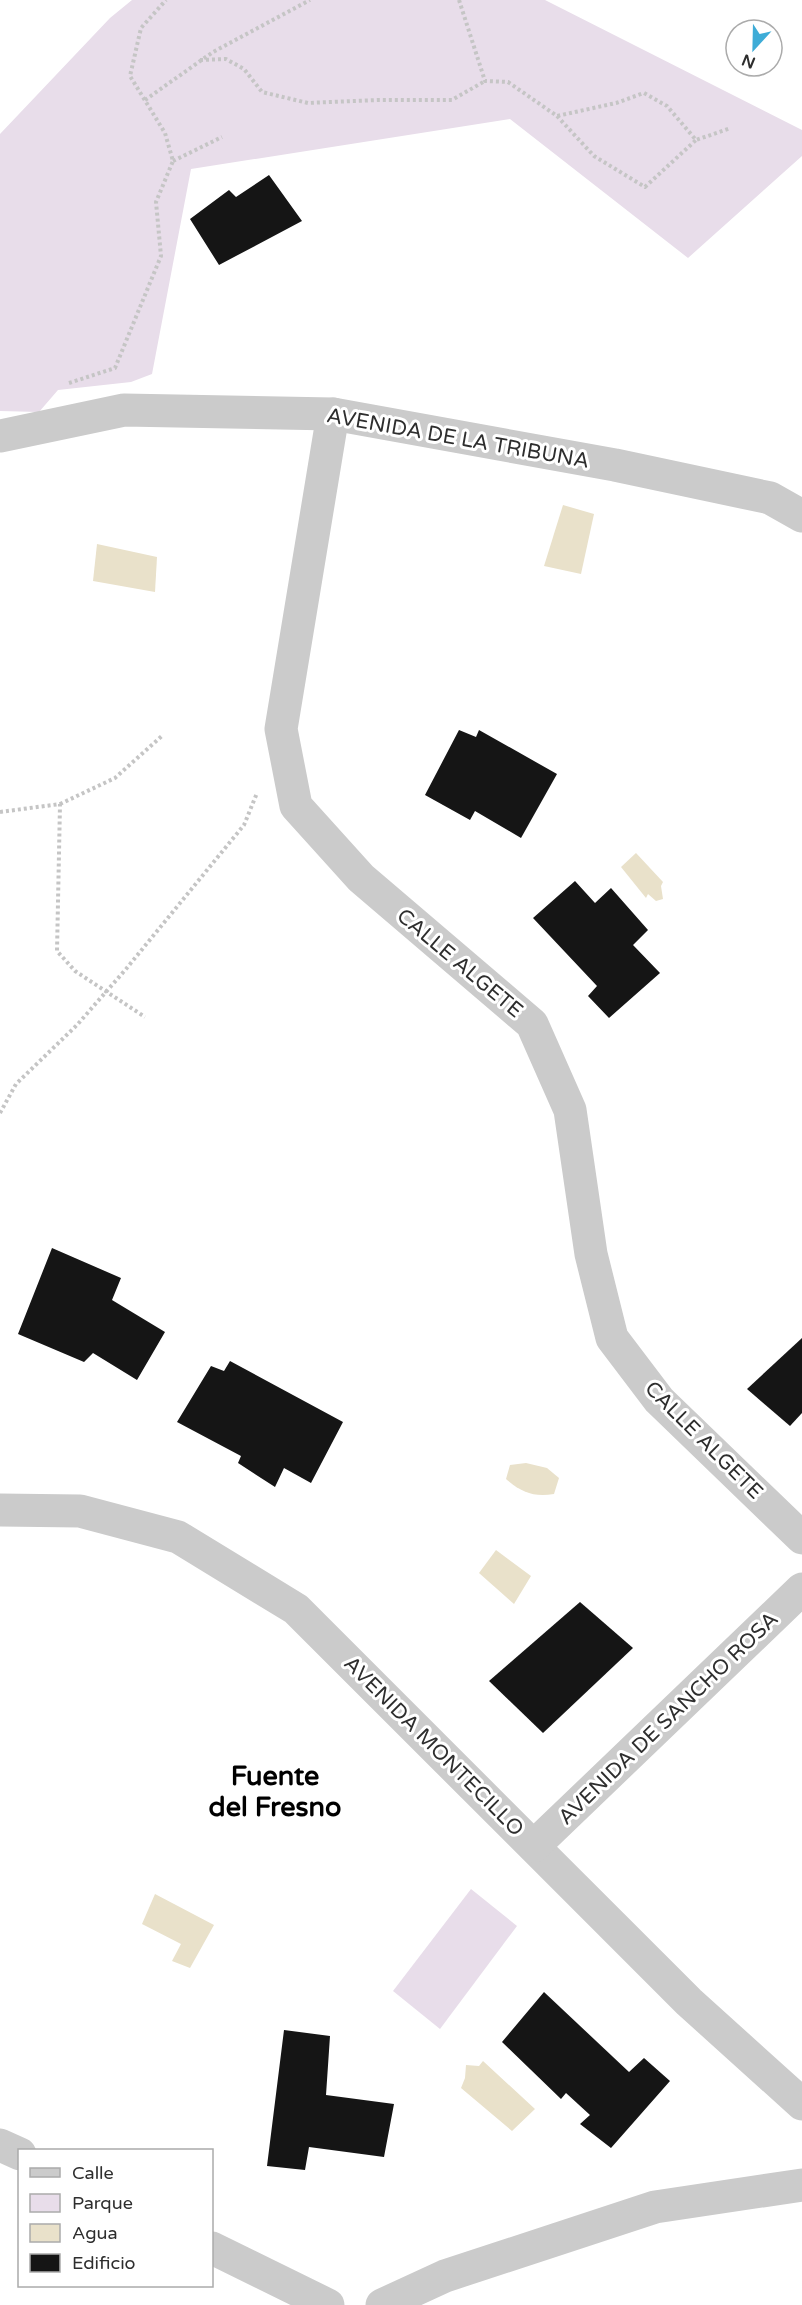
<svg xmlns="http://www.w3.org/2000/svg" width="802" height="2305" viewBox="0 0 802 2305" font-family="'Varela Round',sans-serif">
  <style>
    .green { fill: #e8ddea }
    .water { fill: #e9e1ca }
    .building { fill: #151515 }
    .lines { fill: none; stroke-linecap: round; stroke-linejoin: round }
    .path { stroke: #c5c5c5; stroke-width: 4; stroke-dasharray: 3 3; stroke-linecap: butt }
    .minor { stroke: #cbcbcb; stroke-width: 33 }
    .labels { text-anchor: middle; stroke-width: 6; stroke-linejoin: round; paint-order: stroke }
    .street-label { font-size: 21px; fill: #2e2e2e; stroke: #fff }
    .district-label { font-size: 27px; font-weight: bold; fill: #000; stroke: #fff }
  </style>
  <rect width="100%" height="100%" fill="#fff"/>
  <g class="green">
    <polygon points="132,0 545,0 802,130 802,156 688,258 510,119 191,169 152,374 131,382 58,390 39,412 0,411 0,134 110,18"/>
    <polygon points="471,1889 517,1926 440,2029 393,1991"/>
  </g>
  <g class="water">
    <polygon points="563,505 594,514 581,574 544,566"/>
    <polygon points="97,544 157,557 155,592 93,581"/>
    <polygon points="636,853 663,882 661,886 663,899 656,901 648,894 646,898 621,867"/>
    <path d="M526,1463L547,1468L559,1478L554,1494C534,1497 522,1493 506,1479L510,1465Z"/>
    <polygon points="496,1550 531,1576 514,1604 479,1573"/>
    <polygon points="155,1894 214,1925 190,1968 172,1961 181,1944 142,1924"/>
    <polygon points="483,2061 535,2109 512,2131 461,2088 465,2078 466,2065 479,2066"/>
  </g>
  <g class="building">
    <polygon points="269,175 302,221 219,265 190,219 229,190 236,197"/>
    <polygon points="459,730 476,737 479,730 557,774 521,838 475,811 470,820 425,795"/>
    <polygon points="575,881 595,903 611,888 648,930 633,945 660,973 609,1018 588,996 597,986 533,918"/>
    <polygon points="52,1248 121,1278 112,1300 165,1332 137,1380 93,1353 84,1362 18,1334"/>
    <polygon points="802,1338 802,1413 790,1426 747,1389"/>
    <polygon points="230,1361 343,1422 311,1483 284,1468 275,1487 238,1463 241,1456 177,1422 211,1366 224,1371"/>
    <polygon points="580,1602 633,1648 543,1733 489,1681"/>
    <polygon points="544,1992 629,2072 644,2058 670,2081 611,2148 580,2124 590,2115 566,2093 561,2099 502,2042"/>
    <polygon points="284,2030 330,2036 326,2095 394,2104 384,2157 309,2147 305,2170 267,2166"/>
  </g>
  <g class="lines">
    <g class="path">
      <polyline points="459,0 485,81 508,82 557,116 616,103 644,93 667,106 696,140 731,128"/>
      <polyline points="200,60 226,59 244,69 262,92 308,103 378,100 452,100 485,81"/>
      <polyline points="145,100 213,52 310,0"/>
      <polyline points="557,116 594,156 645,187 696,140"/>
      <polyline points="173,161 222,137"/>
      <polyline points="69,383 115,368 161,256 156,202 173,161 165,133 130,76 141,28 166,0"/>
      <polyline points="60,804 115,778 163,735"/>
      <polyline points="0,812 60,804 57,951 75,971 145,1017"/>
      <polyline points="0,1113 16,1084 77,1025 126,969 244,825 257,793"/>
    </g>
    <g class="minor">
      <polyline points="333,414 281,729 296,806 361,878 532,1024 570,1110 591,1254 612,1338 659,1400 802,1538"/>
      <polyline points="0,436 124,410 333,414 615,465 770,498 802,516"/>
      <polyline points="0,1510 80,1511 178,1537 296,1609 689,2002 802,2104"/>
      <polyline points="534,1846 802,1589"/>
      <polyline points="0,2145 20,2154"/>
      <polyline points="212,2248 328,2305"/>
      <polyline points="382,2305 445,2276 655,2207 802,2185"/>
    </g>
  </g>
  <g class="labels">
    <g class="street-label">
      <text transform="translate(458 438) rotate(10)" y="7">AVENIDA DE LA TRIBUNA</text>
      <text transform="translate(460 963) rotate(40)" y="7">CALLE ALGETE</text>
      <text transform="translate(704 1440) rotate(45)" y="7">CALLE ALGETE</text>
      <text transform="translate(668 1718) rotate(-44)" y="7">AVENIDA DE SANCHO ROSA</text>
      <text transform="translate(434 1746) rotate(45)" y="7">AVENIDA MONTECILLO</text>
    </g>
    <g class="district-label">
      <text x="275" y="1785">Fuente<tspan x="275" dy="31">del Fresno</tspan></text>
    </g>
  </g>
  <rect x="18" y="2149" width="195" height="138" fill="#ffffff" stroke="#ababab" stroke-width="1.5"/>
  <rect x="30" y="2168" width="30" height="9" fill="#cbcbcb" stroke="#ababab" stroke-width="1.5"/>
  <text x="72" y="2179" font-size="18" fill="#2e2e2e">Calle</text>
  <rect x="30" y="2194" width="30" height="18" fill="#e8ddea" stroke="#ababab" stroke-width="1.5"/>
  <text x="72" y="2209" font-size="18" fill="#2e2e2e">Parque</text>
  <rect x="30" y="2224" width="30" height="18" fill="#e9e1ca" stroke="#ababab" stroke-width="1.5"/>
  <text x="72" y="2239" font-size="18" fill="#2e2e2e">Agua</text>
  <rect x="30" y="2254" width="30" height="18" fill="#151515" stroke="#ababab" stroke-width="1.5"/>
  <text x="72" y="2269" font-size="18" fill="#2e2e2e">Edificio</text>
  <g transform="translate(754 48) rotate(202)"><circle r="28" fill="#ffffff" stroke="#ababab" stroke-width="1.5"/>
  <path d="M0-4.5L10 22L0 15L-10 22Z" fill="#3eacd7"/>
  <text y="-9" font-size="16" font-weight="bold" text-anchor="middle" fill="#2e2e2e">N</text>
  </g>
</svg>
